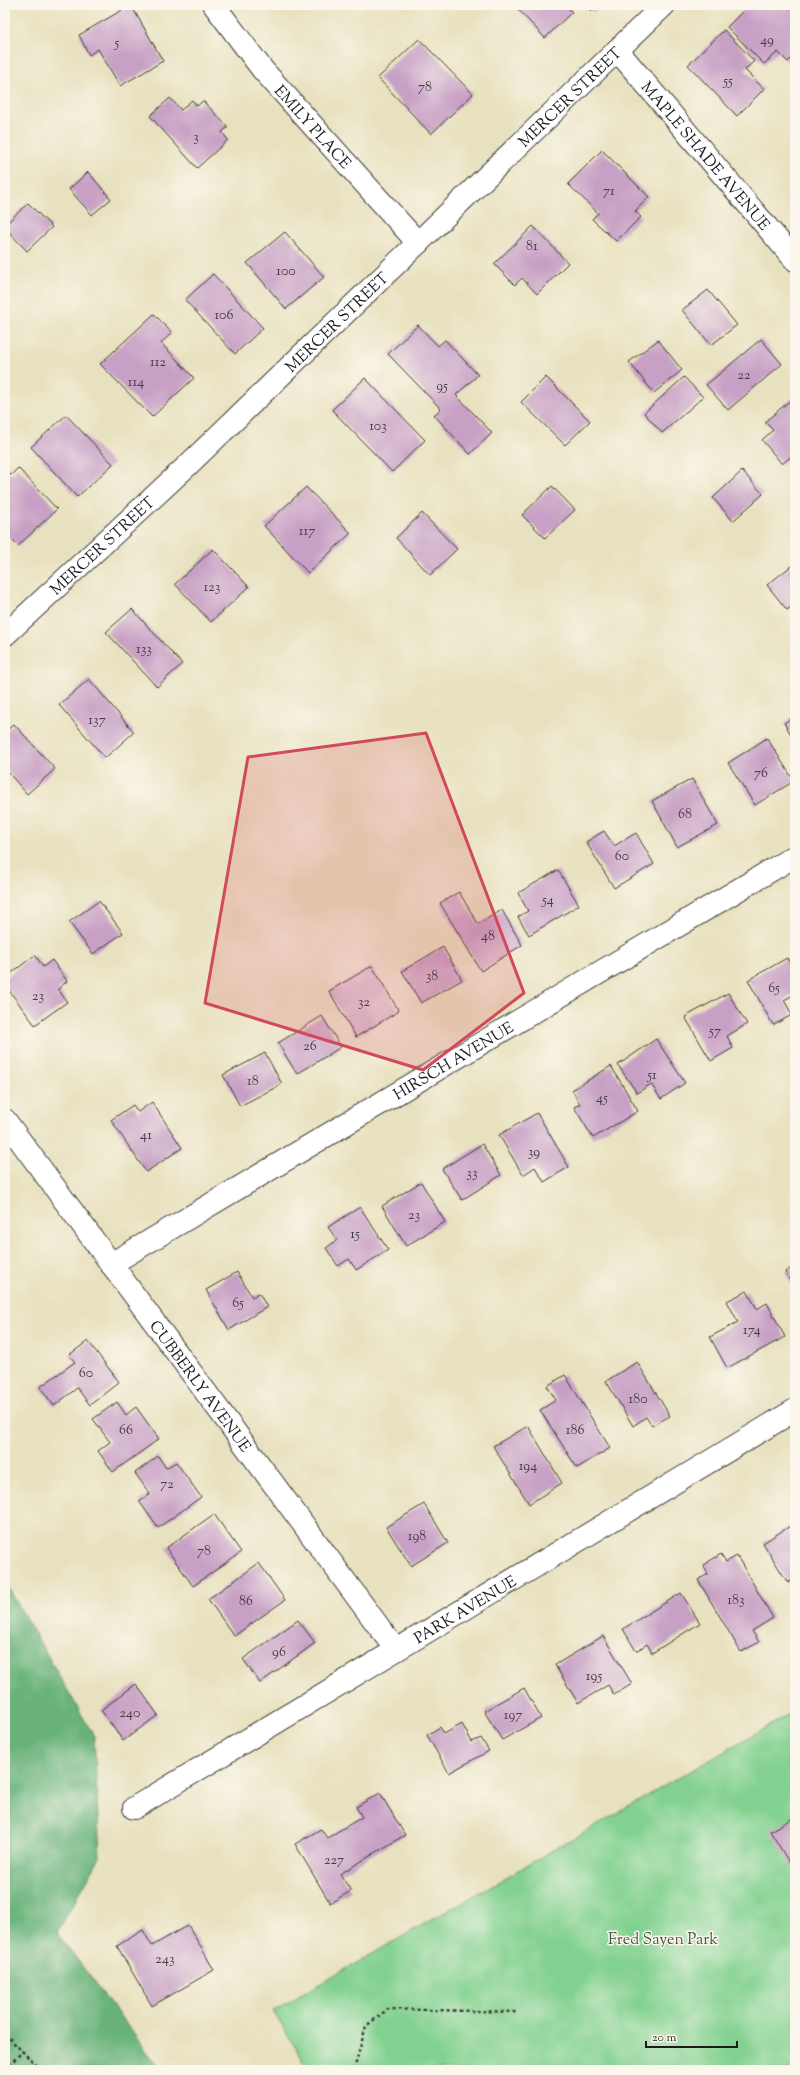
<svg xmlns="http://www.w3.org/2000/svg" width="800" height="2075" viewBox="0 0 800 2075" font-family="'Sorts Mill Goudy',serif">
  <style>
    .green { fill: #82d190; stroke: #4f7656 }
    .forest { fill: #69b37a; stroke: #42684b }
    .building { fill: #c7a0c5 }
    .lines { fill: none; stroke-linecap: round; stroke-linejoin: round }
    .minor-casing { stroke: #3b3a34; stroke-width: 24 }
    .path { stroke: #3b3a34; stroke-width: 2.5; stroke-dasharray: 3 3; stroke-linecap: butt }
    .minor { stroke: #fff; stroke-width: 22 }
    .marked { fill: #d1495b; fill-opacity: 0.2; stroke: #d1495b; stroke-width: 3; stroke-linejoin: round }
    .labels { text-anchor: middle; stroke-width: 3; stroke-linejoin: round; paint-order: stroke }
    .number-label { font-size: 14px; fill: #473d46 }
    .street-label { font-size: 16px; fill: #1c1c1c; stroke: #fbf7ec }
    .park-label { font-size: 16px; fill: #405b45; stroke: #fbf7ec }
  </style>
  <rect width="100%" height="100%" fill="#fbf7ec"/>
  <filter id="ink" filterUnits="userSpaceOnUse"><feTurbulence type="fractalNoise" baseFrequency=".025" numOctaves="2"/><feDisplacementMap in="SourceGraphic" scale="8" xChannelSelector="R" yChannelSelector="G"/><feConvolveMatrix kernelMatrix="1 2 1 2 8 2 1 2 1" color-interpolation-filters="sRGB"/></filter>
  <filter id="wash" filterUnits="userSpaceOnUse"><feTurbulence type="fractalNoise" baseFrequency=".012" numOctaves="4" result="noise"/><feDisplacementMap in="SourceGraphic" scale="16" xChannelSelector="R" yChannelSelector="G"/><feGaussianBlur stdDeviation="0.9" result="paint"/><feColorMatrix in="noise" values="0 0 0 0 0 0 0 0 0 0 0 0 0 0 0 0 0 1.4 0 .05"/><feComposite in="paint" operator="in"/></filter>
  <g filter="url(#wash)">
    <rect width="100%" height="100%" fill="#e8e1bf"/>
    <polygon class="green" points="795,1711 795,2070 309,2070 273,2011"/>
    <polygon class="forest" points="5,1582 94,1736 100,1857 57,1933 161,2070 5,2070"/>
    <g id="blocks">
      <g class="building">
        <polygon points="131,5 163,61 120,86 98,49 89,55 79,35"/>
        <polygon points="514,5 565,5 572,12 545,38"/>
        <polygon points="586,5 600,5 593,12"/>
        <polygon points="749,5 776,5 780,9 784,5 789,5 795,11 795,55 788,62 778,52 764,64 727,27"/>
        <polygon points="724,30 754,61 745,70 764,89 737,116 688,65"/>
        <polygon points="419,39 473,94 431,134 378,78"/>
        <polygon points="170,98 181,110 192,100 197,106 203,101 228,127 222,132 228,140 197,168 150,116"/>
        <polygon points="602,150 649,197 635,211 641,217 616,241 592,219 598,213 568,184"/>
        <polygon points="88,172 111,199 92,215 69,189"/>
        <polygon points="28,203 52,227 27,251 5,228 5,225"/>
        <polygon points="533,226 568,263 537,294 522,278 515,285 494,264"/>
        <polygon points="285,232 324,277 286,309 247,263"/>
        <polygon points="213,274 263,328 235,354 185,300"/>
        <polygon points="708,290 737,325 711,345 682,310"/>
        <polygon points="154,314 172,333 161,343 194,378 152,417 100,364"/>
        <polygon points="418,325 438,346 445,340 478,375 456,395 492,433 470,454 434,415 441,409 388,354"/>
        <polygon points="761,339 782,364 728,410 706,385"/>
        <polygon points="658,340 682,370 654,393 629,362"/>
        <polygon points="546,377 590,421 565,445 521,402"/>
        <polygon points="684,377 703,397 662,433 644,413"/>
        <polygon points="365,378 425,440 392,472 332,410"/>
        <polygon points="795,396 795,453 782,464 762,440 773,430 765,422"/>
        <polygon points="66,415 113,464 77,497 31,447"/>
        <polygon points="18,468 57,509 18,546 5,533 5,469 11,475"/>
        <polygon points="742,471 763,494 733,521 713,498"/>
        <polygon points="552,486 575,510 545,538 522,515"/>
        <polygon points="306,487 351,533 308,573 264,526"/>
        <polygon points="422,513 457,549 430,575 396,538"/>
        <polygon points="213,549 249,587 211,622 175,584"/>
        <polygon points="795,563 795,604 787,610 767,585"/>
        <polygon points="132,609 182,664 157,687 106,632"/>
        <polygon points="89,679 134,732 105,758 59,705"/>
        <polygon points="795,716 795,741 784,723"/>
        <polygon points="14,724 55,769 27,794 5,769 5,732"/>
        <polygon points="767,738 794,781 755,805 728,763"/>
        <polygon points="692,779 718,825 677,847 652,801"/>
        <polygon points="604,831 614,846 636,833 654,864 614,888 586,842"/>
        <polygon points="558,870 579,905 529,935 518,917 528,911 518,893"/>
        <polygon points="459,892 478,924 502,910 522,945 481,971 440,903"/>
        <polygon points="99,901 123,933 93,954 69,922"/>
        <polygon points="443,947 462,980 421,1003 402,971"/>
        <polygon points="35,955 43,967 52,960 67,981 58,989 67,1002 35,1025 5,985 5,978"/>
        <polygon points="787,958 795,972 795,994 784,1000 792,1015 773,1025 748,980"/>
        <polygon points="372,966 399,1011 356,1037 329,991"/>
        <polygon points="728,993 747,1024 727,1036 733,1048 711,1061 685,1017"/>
        <polygon points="322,1016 341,1047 297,1074 278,1043"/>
        <polygon points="656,1039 685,1083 661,1099 651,1084 637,1093 618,1065"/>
        <polygon points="265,1053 282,1084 240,1106 223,1075"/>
        <polygon points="611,1066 638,1111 593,1138 574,1107 580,1104 572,1090"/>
        <polygon points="152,1102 182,1148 146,1172 111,1120 133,1105 138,1112"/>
        <polygon points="537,1113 569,1167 544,1182 535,1167 523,1175 499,1135"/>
        <polygon points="482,1144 501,1175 462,1200 442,1169"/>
        <polygon points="421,1182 445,1222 406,1246 382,1206"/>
        <polygon points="360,1207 388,1250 356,1270 349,1259 338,1266 326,1248 337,1240 328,1227"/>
        <polygon points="795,1266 795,1290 785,1272"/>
        <polygon points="237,1272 252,1297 259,1293 267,1307 229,1330 206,1290"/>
        <polygon points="747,1291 757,1309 767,1303 785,1337 727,1368 710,1337 738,1322 727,1301"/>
        <polygon points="88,1341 119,1382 90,1405 77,1388 54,1406 40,1387 75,1362 69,1355"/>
        <polygon points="637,1362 670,1416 652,1426 646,1417 633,1426 606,1381"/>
        <polygon points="565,1375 610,1448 577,1468 540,1410 556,1400 547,1386"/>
        <polygon points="117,1402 126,1415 136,1407 159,1439 113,1472 98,1451 110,1442 93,1419"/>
        <polygon points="528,1426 562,1483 529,1504 493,1446"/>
        <polygon points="158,1456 166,1468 176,1462 201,1497 158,1528 139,1501 150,1494 135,1473"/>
        <polygon points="424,1504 448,1543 411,1566 386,1527"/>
        <polygon points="214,1514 241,1552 193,1586 166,1548"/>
        <polygon points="795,1523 795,1579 788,1583 763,1543"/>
        <polygon points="721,1554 726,1562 737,1556 773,1618 752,1631 759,1642 741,1652 698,1580 708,1574 703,1565"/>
        <polygon points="259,1563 285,1600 234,1636 208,1599"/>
        <polygon points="681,1593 700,1623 652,1653 647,1644 636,1651 623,1629"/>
        <polygon points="298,1620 315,1643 260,1683 243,1659"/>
        <polygon points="603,1636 632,1684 614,1695 608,1685 578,1703 555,1665"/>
        <polygon points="136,1684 158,1715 123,1741 101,1710"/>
        <polygon points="524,1688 541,1718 502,1740 484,1711"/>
        <polygon points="462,1724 472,1742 481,1738 489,1751 449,1773 427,1735 440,1727 444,1734"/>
        <polygon points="380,1793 405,1835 340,1874 351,1891 330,1903 295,1844 321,1829 327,1838 362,1817 356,1807"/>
        <polygon points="795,1817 795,1872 770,1831"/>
        <polygon points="188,1925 214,1970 152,2006 117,1946 143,1930 152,1946"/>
      </g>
    </g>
  </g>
  <g filter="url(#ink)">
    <use href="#blocks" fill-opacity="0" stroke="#3b3a34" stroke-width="1"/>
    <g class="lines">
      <g class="minor-casing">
        <g id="minor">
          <path id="s1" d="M214,5L262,69L418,243"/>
          <path id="s2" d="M617,50L795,260"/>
          <path id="s3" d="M5,635L188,465L664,5"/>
          <path id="s4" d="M5,1120L396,1650"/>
          <path id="s5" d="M111,1264L795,856"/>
          <path id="s6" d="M134,1808L795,1410"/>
        </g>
      </g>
      <g class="path">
        <polyline points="5,2034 41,2070"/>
        <polyline points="5,2069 23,2051"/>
        <polyline points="354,2070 366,2026 388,2009 516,2012"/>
      </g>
      <use href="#minor" class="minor"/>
    </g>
  </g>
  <path class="marked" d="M426,733L524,993L423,1070L205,1003L248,757Z"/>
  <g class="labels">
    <g class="number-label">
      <text x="767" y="44">49</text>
      <text x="117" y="47">5</text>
      <text x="728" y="85">55</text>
      <text x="425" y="91">78</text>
      <text x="196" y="141">3</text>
      <text x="609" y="195">71</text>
      <text x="532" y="250">81</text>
      <text x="286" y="275">100</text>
      <text x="224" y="319">106</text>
      <text x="158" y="366">112</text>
      <text x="744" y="379">22</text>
      <text x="136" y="386">114</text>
      <text x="442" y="390">95</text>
      <text x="378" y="430">103</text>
      <text x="307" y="535">117</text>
      <text x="212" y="591">123</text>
      <text x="144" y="653">133</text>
      <text x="97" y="724">137</text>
      <text x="761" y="777">76</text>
      <text x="685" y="818">68</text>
      <text x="622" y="860">60</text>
      <text x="548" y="904">54</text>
      <text x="488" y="940">48</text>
      <text x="432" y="980">38</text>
      <text x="774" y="992">65</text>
      <text x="38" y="1000">23</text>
      <text x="364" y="1006">32</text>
      <text x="715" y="1035">57</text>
      <text x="310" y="1050">26</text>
      <text x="652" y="1079">51</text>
      <text x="253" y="1085">18</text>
      <text x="602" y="1102">45</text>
      <text x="146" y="1139">41</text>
      <text x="534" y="1156">39</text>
      <text x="472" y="1177">33</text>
      <text x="414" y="1219">23</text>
      <text x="355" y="1238">15</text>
      <text x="238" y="1307">65</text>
      <text x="752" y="1334">174</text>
      <text x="86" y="1377">60</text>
      <text x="638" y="1403">180</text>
      <text x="126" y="1434">66</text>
      <text x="575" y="1434">186</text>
      <text x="528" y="1470">194</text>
      <text x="167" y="1488">72</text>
      <text x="417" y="1540">198</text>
      <text x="204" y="1555">78</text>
      <text x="736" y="1604">183</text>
      <text x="246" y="1605">86</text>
      <text x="279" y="1656">96</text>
      <text x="594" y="1680">195</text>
      <text x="130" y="1717">240</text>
      <text x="513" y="1719">197</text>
      <text x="334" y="1864">227</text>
      <text x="165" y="1963">243</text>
    </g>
    <g class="street-label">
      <text dy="6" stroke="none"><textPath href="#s3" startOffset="780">MERCER STREET</textPath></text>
      <text dy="6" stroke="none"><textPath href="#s1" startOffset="157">EMILY PLACE</textPath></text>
      <text dy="6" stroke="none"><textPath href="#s2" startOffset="138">MAPLE SHADE AVENUE</textPath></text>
      <text dy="6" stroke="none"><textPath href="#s3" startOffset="456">MERCER STREET</textPath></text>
      <text dy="6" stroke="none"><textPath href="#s3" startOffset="132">MERCER STREET</textPath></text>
      <text dy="6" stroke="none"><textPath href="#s5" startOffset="398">HIRSCH AVENUE</textPath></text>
      <text dy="6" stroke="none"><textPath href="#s4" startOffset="330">CUBBERLY AVENUE</textPath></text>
      <text dy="6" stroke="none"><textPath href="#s6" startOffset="386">PARK AVENUE</textPath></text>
    </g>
    <g class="park-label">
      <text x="663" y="1944">Fred Sayen Park</text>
    </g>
  </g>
  <rect width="800" height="2075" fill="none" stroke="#fbf7ec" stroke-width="20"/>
  <path d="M646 2041v6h91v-6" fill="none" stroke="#1c1c1c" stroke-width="2"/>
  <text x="652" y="2041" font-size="12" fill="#1c1c1c" stroke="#fbf7ec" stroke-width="3" paint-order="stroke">20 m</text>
</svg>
